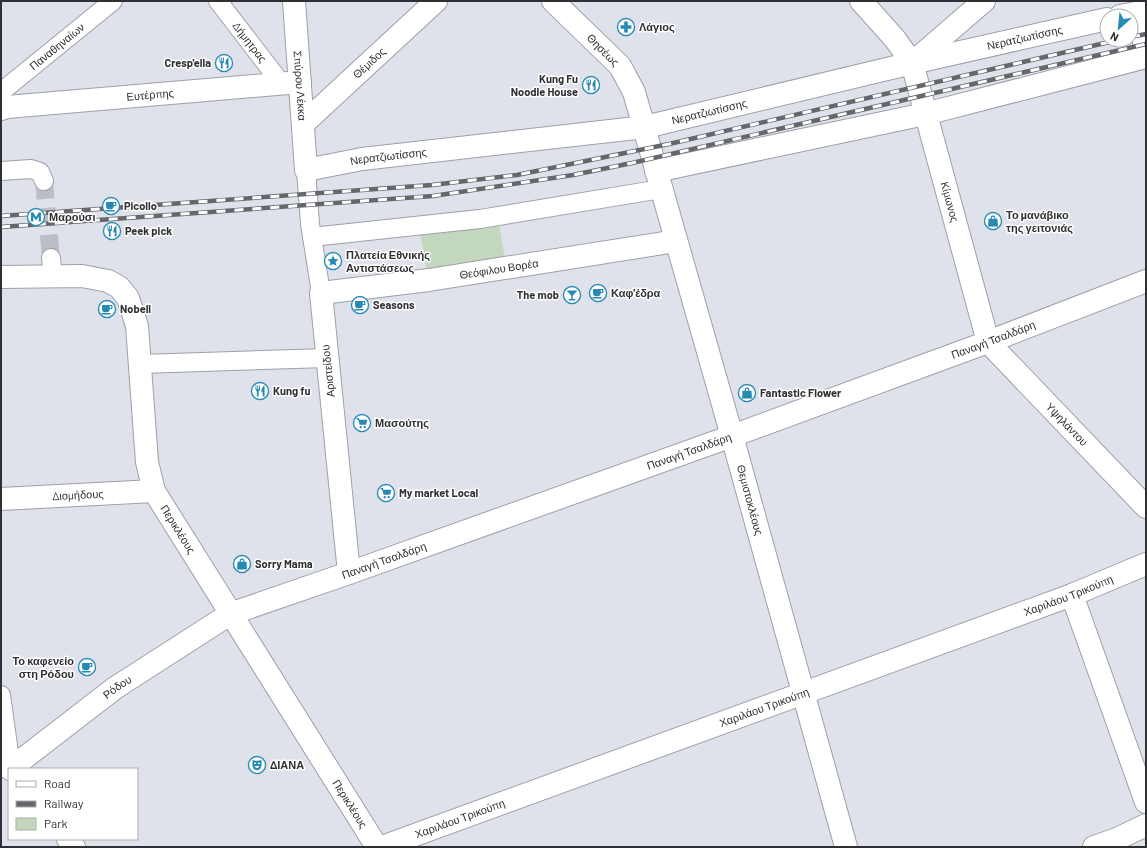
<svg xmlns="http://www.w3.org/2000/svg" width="1147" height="848" viewBox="0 0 1147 848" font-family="Barlow,sans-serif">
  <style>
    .green { fill: #c2d7bc }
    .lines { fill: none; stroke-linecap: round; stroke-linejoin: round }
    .pedestrian-tunnel { stroke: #bcbec6; stroke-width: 18; stroke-dasharray: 18 9; stroke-linecap: butt }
    .pedestrian-casing { stroke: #9da0a8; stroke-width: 20 }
    .minor-casing { stroke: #9da0a8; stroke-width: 24 }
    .tertiary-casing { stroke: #9da0a8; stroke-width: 24 }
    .secondary-casing { stroke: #9da0a8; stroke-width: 24 }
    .pedestrian { stroke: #fff; stroke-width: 18 }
    .minor { stroke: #fff; stroke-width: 22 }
    .tertiary { stroke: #fff; stroke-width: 22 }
    .secondary { stroke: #fff; stroke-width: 22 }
    .rail-casing { stroke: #65676c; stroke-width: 4.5 }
    .rail { stroke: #fff; stroke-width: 3; stroke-dasharray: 9; stroke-linecap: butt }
    .labels { text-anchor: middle; stroke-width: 3; stroke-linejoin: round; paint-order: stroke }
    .poi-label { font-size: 11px; font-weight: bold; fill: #2f3033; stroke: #fff; text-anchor: start }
    .street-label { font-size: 11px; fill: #2f3033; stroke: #fff }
  </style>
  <rect width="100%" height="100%" fill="#dfe2eb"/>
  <polygon class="green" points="498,218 505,259 427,272 420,232"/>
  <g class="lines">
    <polyline class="pedestrian-tunnel" points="44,181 51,258"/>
    <g class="pedestrian-casing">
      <g id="pedestrian">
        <path id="s1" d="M218,1L281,83"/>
        <path id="s2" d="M1,92L113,1"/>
        <polyline points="306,170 310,224 321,293"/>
        <polyline points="1,171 31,169 40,172 44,181"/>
        <polyline points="312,237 480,219 661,189"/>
        <polyline points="51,258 53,277"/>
        <polyline points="140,364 327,358"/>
        <polyline points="1,695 11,767"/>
      </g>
    </g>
    <g class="minor-casing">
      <g id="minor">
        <path id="s3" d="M294,1L306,170L362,159L645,127"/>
        <polyline points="861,1 895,39 912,63 984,1"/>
        <polyline points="1139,12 1146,54"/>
        <path id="s4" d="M1,109L7,107L300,82"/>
        <path id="s5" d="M303,124L436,1"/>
        <polyline points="656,171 925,114 1146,57"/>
        <path id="s6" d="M1,499L154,491"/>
        <path id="s7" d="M349,573L321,293L429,280L676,241"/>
        <polyline points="1072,595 1146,802"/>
        <path id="s8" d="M10,769L115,688L230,614"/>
        <polyline points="68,839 74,847"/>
        <path id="s9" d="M382,847L1072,595L1146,564"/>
        <path id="s10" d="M846,847L732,436L988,342L1146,281"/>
        <polyline points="1094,847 1117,839 1146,825"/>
      </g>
    </g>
    <g class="tertiary-casing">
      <g id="tertiary">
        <polyline points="1120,16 1146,11"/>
        <path id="s11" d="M912,63L988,342L1146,507"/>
        <path id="s12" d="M645,127L912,63L1107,19"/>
      </g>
    </g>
    <g class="secondary-casing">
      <g id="secondary">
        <path id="s13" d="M1,277L82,276L108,281L119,287L128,298L137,326L147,462L154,491L377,847"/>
        <path id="s14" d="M230,614L349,573L732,436L634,92L620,66L553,1"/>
      </g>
    </g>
    <use href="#pedestrian" class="pedestrian"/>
    <use href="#minor" class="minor"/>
    <use href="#tertiary" class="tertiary"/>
    <use href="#secondary" class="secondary"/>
    <g class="rail-casing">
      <g id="rail">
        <polyline points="1131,37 1146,34"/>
        <polyline points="1,216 432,185 517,175 669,144 1118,40"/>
        <polyline points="1,227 433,196 573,175 632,163 1146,44"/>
      </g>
    </g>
    <use href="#rail" class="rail"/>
  </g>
  <defs>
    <g id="pharmacy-ring" transform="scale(0.9)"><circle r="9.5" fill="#fff" stroke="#278ab4" stroke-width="1.5"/><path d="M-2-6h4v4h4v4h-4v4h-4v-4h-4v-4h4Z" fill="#278ab4"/></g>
    <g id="restaurant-ring" transform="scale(0.9)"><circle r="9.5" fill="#fff" stroke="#278ab4" stroke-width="1.5"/><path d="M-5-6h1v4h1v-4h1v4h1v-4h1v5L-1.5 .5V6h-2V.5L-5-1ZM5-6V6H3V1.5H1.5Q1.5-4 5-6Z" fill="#278ab4"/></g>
    <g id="cafe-ring" transform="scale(0.9)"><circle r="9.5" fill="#fff" stroke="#278ab4" stroke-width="1.5"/><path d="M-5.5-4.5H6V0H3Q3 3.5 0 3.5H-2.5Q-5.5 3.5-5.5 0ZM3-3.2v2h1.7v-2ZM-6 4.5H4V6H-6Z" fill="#278ab4"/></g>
    <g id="metro-ring" transform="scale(0.9)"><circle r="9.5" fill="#fff" stroke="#278ab4" stroke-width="1.5"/><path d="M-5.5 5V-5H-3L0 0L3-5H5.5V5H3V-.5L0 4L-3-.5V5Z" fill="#278ab4"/></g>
    <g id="shop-ring" transform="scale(0.9)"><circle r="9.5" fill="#fff" stroke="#278ab4" stroke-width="1.5"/><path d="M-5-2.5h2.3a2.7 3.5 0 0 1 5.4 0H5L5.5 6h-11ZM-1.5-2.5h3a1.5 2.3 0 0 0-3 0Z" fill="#278ab4"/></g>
    <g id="sight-ring" transform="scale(0.9)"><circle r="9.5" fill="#fff" stroke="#278ab4" stroke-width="1.5"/><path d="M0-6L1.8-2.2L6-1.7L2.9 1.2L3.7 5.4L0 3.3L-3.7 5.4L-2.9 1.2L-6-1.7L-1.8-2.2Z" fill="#278ab4"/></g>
    <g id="bar-ring" transform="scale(0.9)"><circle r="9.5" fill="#fff" stroke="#278ab4" stroke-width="1.5"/><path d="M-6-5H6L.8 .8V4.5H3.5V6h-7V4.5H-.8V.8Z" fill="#278ab4"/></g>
    <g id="supermarket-ring" transform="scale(0.9)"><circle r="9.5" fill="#fff" stroke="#278ab4" stroke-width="1.5"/><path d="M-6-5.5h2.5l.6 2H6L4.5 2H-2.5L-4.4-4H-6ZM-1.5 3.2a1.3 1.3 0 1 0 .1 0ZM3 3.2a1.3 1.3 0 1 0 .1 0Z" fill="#278ab4"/></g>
    <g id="theatre-ring" transform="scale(0.9)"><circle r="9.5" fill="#fff" stroke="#278ab4" stroke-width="1.5"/><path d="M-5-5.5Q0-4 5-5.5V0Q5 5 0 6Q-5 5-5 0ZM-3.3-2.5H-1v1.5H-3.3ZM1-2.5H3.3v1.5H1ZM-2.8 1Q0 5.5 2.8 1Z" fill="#278ab4"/></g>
  </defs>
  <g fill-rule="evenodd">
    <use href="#pharmacy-ring" x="626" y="27"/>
    <use href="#restaurant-ring" x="224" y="63"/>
    <use href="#restaurant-ring" x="591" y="85"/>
    <use href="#cafe-ring" x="111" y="206"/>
    <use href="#metro-ring" x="36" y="217"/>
    <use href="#shop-ring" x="993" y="221"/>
    <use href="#restaurant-ring" x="112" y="231"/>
    <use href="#sight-ring" x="333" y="261"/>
    <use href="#cafe-ring" x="598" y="293"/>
    <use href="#bar-ring" x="572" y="295"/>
    <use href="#cafe-ring" x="360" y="305"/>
    <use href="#cafe-ring" x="107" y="309"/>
    <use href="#restaurant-ring" x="260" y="391"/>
    <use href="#shop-ring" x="747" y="393"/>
    <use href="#supermarket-ring" x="362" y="423"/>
    <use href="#supermarket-ring" x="386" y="493"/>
    <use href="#shop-ring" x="242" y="564"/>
    <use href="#cafe-ring" x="87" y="667"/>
    <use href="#theatre-ring" x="257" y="765"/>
  </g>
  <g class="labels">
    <g class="poi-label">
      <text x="639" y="31">Λάγιος</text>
      <text x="211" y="67" text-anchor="end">Cresp'ella</text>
      <text x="578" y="83" text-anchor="end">Kung Fu<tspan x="578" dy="13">Noodle House</tspan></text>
      <text x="124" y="210">Picollo</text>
      <text x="1006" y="219">Το μανάβικο<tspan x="1006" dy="13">της γειτονιάς</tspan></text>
      <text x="49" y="221">Μαρούσι</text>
      <text x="125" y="235">Peek pick</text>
      <text x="346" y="259">Πλατεία Εθνικής<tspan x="346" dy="13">Αντιστάσεως</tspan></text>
      <text x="611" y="297">Καφ'έδρα</text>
      <text x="559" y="299" text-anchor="end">The mob</text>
      <text x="373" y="309">Seasons</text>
      <text x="120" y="313">Nobell</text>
      <text x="273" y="395">Kung fu</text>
      <text x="760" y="397">Fantastic Flower</text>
      <text x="375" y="427">Μασούτης</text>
      <text x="399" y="497">My market Local</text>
      <text x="255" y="568">Sorry Mama</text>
      <text x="74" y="665" text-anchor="end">Το καφενείο<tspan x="74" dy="13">στη Ρόδου</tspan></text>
      <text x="270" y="769">ΔΙΑΝΑ</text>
    </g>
    <g class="street-label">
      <text dy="4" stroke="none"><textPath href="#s12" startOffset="390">Νερατζιωτίσσης</textPath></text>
      <text dy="4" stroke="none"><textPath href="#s1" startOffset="52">Δήμητρας</textPath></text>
      <text dy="4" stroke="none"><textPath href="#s2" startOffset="72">Παναθηναίων</textPath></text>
      <text transform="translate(603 50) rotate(45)" y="4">Θησέως</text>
      <text dy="4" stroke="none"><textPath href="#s5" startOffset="90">Θέμιδος</textPath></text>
      <text dy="4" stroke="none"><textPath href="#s3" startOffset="85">Σπύρου Λέκκα</textPath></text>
      <text dy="4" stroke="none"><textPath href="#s4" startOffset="150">Ευτέρπης</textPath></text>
      <text dy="4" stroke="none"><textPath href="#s12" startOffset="66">Νερατζιωτίσσης</textPath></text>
      <text dy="4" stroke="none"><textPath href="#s3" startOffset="253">Νερατζιωτίσσης</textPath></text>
      <text dy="4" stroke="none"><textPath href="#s11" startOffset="144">Κίμωνος</textPath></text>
      <text dy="4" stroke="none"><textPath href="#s7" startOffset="461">Θεόφιλου Βορέα</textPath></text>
      <text dy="4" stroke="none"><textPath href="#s10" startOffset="705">Παναγή Τσαλδάρη</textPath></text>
      <text transform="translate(328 371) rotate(-96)" y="4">Αριστείδου</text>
      <text dy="4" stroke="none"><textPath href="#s11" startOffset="403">Υψηλάντου</textPath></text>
      <text dy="4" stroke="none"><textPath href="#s14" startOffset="487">Παναγή Τσαλδάρη</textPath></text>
      <text dy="4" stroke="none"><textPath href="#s6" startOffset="77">Διομήδους</textPath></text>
      <text transform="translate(750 500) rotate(75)" y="4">Θεμιστοκλέους</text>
      <text dy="4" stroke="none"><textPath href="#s13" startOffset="375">Περικλέους</textPath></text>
      <text dy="4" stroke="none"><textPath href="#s14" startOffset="163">Παναγή Τσαλδάρη</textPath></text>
      <text dy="4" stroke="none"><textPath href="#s9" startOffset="731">Χαριλάου Τρικούπη</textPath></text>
      <text dy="4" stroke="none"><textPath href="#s8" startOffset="135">Ρόδου</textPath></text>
      <text dy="4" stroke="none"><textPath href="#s9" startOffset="407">Χαριλάου Τρικούπη</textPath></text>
      <text dy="4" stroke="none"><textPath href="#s13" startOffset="699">Περικλέους</textPath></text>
      <text dy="4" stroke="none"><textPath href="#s9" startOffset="83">Χαριλάου Τρικούπη</textPath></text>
    </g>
  </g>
  <rect width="1147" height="848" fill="none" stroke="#2f3033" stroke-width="4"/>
  <rect x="8" y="768" width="130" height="72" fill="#ffffff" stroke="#acacad"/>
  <rect x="16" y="781" width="20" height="6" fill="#ffffff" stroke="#acacad"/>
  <text x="44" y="788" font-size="12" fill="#2f3033">Road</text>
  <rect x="16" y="801" width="20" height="6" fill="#65676c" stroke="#acacad"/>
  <text x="44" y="808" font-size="12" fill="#2f3033">Railway</text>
  <rect x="16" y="818" width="20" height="12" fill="#c2d7bc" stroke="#acacad"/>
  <text x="44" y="828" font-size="12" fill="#2f3033">Park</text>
  <g transform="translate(1119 28) rotate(207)"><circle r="19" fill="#ffffff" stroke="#acacad"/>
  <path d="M0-3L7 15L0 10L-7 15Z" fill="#278ab4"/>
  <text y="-6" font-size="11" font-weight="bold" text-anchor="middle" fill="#2f3033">N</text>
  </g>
</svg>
